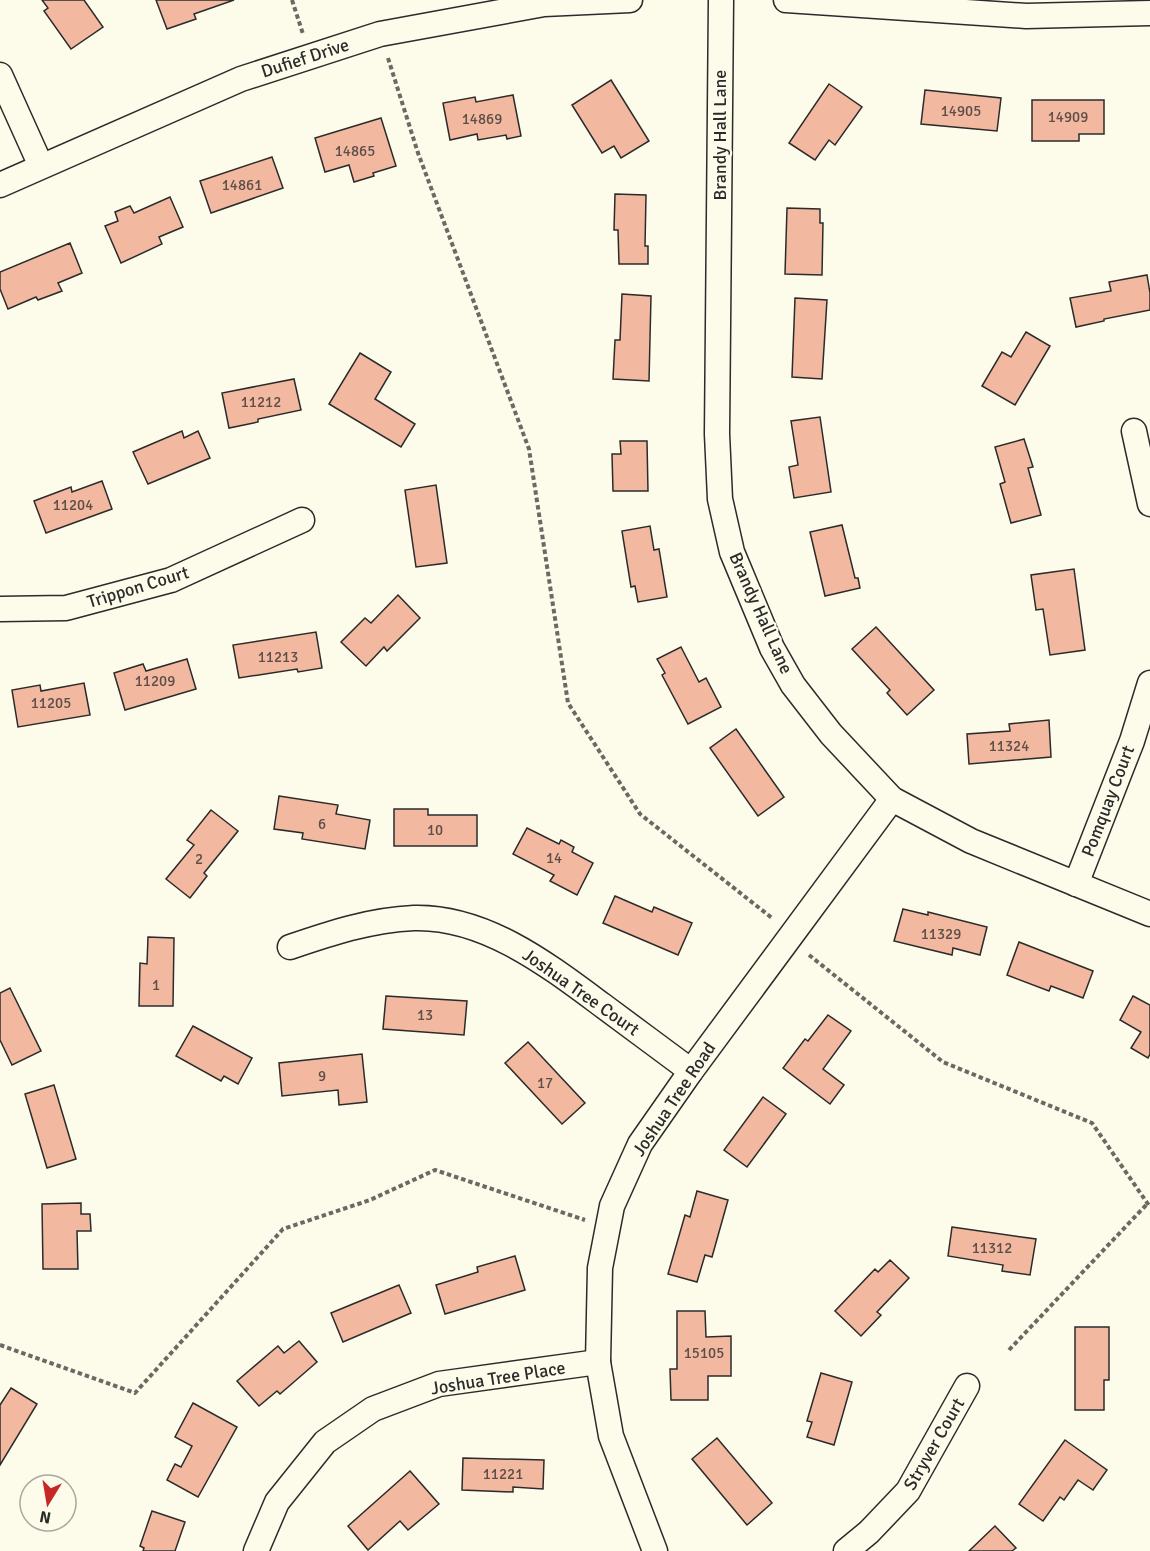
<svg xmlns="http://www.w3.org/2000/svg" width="1150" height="1551" viewBox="0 0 1150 1551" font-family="Signika,sans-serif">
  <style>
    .building { fill: #f2b8a0; stroke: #2b2b2b; stroke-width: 1.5 }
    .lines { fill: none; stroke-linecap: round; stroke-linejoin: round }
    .minor-casing { stroke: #2b2b2b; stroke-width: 27 }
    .path { stroke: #6a6964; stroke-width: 4; stroke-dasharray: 4.5 3; stroke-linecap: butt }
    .minor { stroke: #fdfbea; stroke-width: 24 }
    .labels { text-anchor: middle; stroke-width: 4.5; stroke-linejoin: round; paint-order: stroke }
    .number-label { font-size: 15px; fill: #5d4e48 }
    .street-label { font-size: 18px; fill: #2b2b2b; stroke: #fdfbea }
  </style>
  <rect width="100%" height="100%" fill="#fdfbea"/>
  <g class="building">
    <polygon points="42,0 84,0 103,27 71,49 44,11 48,8"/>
    <polygon points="156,0 234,0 194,14 196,19 167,29"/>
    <polygon points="611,80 649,141 621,158 614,146 602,153 572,105"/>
    <polygon points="829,84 862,107 835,145 829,140 815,160 789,143"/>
    <polygon points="925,90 1001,98 997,131 921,124"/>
    <polygon points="513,95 521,136 507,139 506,135 478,140 477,134 450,140 443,103 475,97 476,102"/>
    <polygon points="1032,100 1104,100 1104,134 1079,134 1079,141 1032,141"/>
    <polygon points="381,118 396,166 373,173 374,176 354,182 349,165 325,172 315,138"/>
    <polygon points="272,157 283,188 211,213 200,181"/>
    <polygon points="615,194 646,195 645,246 648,246 648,264 619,264 618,230 614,230"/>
    <polygon points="170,197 183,227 159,237 162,244 121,263 105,226 118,221 115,212 130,206 134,213"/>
    <polygon points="787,208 820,209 820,223 823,223 822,275 785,274"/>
    <polygon points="70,243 82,273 58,283 62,291 38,300 36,297 8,309 0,289 0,272"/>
    <polygon points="1147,275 1150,293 1150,310 1104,319 1104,321 1076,327 1070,298 1111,291 1109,282"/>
    <polygon points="622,294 651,296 649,381 613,379 615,340 620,340"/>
    <polygon points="795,298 827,300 822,379 792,377"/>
    <polygon points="1026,332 1050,346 1015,405 982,386 1002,352 1011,357"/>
    <polygon points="360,353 391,372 375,399 415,424 401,447 329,404"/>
    <polygon points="294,379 301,410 258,419 258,422 229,428 222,393"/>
    <polygon points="820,417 831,492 794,498 789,467 798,465 791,421"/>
    <polygon points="182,431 184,438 198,431 210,458 148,484 133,452"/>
    <polygon points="1024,439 1033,467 1028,468 1041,515 1011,523 1000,484 1005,482 995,447"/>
    <polygon points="620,441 647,441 648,491 613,491 612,454 621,454"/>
    <polygon points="102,481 112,509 46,533 34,501 71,487 72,492"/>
    <polygon points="436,485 447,563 416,567 405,490"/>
    <polygon points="842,525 855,578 858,578 860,588 825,596 810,532"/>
    <polygon points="650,526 654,550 659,549 667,597 638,602 635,586 631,587 622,531"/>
    <polygon points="1074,569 1085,650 1050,655 1043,609 1036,610 1031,575"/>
    <polygon points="398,595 420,618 387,651 384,647 366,666 341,642 365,618 371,623"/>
    <polygon points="876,627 934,690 907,715 887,693 890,690 852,649"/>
    <polygon points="316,632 322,668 298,672 297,669 239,678 233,645"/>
    <polygon points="681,647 699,682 706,678 721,707 688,724 662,675 665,673 657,659"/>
    <polygon points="187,659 196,689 125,710 114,673 143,664 146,671"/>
    <polygon points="84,683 90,715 18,727 12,690 40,685 41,691"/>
    <polygon points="1049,720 1051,757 969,764 967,734 1010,731 1009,724"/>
    <polygon points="736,729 784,797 758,816 710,748"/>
    <polygon points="279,796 338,805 336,814 370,820 365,849 302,839 303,833 274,829"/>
    <polygon points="394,809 428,809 428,815 477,815 477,846 394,846"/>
    <polygon points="211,810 238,831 204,873 207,876 190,898 166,879 194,845 187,840"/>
    <polygon points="527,828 559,844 561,840 574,847 572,852 593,863 577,895 550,881 554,875 513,854"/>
    <polygon points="615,896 652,912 654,907 692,923 678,955 603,923"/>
    <polygon points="903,909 928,915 928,912 987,927 980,955 953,948 952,955 894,941"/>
    <polygon points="148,937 174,938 173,1006 139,1006 140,963 147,964"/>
    <polygon points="1019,942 1093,971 1083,998 1051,986 1049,991 1007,975"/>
    <polygon points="10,988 41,1051 12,1065 0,1040 0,993"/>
    <polygon points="386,996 467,1001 464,1035 383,1029"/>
    <polygon points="1133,996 1150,1005 1150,1054 1148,1058 1131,1048 1141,1032 1120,1020"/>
    <polygon points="828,1015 851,1031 823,1069 844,1085 830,1104 783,1068 805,1039 808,1041"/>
    <polygon points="193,1026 252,1058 238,1084 224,1076 221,1081 176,1056"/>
    <polygon points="528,1042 585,1103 562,1124 505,1063"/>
    <polygon points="362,1054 367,1102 339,1105 338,1090 282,1096 279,1063"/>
    <polygon points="54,1085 76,1159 47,1168 25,1094"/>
    <polygon points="763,1097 786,1114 747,1167 724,1150"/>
    <polygon points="697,1191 728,1200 712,1257 705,1255 697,1282 668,1274 685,1215 690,1217"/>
    <polygon points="81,1203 81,1214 90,1214 91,1231 77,1231 78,1269 43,1269 42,1204"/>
    <polygon points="952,1227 1036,1239 1030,1275 1002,1271 1003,1265 948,1256"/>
    <polygon points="515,1256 525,1290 445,1314 436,1285 478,1272 477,1267"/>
    <polygon points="890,1260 909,1278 877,1312 881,1315 861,1336 835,1311 875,1269 878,1272"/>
    <polygon points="399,1285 411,1313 343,1342 331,1313"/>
    <polygon points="677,1311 705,1311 706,1337 731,1336 731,1376 708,1376 708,1400 671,1400 670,1369 677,1369"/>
    <polygon points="1075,1327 1109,1327 1109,1380 1104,1380 1104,1410 1075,1410"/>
    <polygon points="299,1341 317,1362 280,1394 277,1391 259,1406 237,1381 278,1346 284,1353"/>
    <polygon points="821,1373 852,1382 834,1445 807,1437 812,1422 807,1421"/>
    <polygon points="11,1388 37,1404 0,1465 0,1405"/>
    <polygon points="193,1403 237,1427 198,1497 167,1480 175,1464 181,1467 192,1446 175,1437"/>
    <polygon points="717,1438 772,1503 747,1525 692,1459"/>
    <polygon points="1065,1440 1107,1470 1093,1490 1078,1480 1064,1500 1060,1497 1043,1521 1019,1504"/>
    <polygon points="463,1458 544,1460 543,1489 513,1487 513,1492 462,1490"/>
    <polygon points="410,1471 439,1504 408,1530 400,1521 368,1550 348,1526"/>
    <polygon points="152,1511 185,1522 175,1551 143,1551 144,1548 140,1546"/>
    <polygon points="995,1526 1016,1548 1012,1551 969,1551"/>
  </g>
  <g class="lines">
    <g class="minor-casing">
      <g id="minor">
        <polyline points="721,0 717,434 720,499 732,552 772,648 793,685 831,734 892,799 971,841 1150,914"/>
        <polyline points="786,0 1026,16 1150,13"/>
        <polyline points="0,75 41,166"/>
        <polyline points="0,185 241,79 380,34 544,4 630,0"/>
        <polyline points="1134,431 1150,504"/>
        <polyline points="0,609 66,608 171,580 302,520"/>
        <polyline points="1076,884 1132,741 1150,683"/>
        <path d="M290,947C331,933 370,920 414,918C485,916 548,965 602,1005C632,1027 661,1049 691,1071"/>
        <polyline points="256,1551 277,1502 325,1442 373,1409 439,1384 598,1362"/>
        <polyline points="655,1551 611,1436 598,1362 600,1268 612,1206 640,1144 691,1071 892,799"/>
        <polyline points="846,1551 869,1532 908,1491 967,1386"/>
      </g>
    </g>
    <g class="path">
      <polyline points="292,0 303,34"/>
      <polyline points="388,58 418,153 529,449 568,703 640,814 772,918"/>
      <polyline points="809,955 943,1062 1092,1123 1150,1207"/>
      <polyline points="0,1345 135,1393 283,1229 370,1200 435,1170 585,1220"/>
      <polyline points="1009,1350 1148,1203"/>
    </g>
    <use href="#minor" class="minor"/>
  </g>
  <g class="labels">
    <g class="number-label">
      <text x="961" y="116">14905</text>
      <text x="1068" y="122">14909</text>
      <text x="482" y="124">14869</text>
      <text x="355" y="156">14865</text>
      <text x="242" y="190">14861</text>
      <text x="261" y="407">11212</text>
      <text x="73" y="510">11204</text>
      <text x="278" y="662">11213</text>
      <text x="155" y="686">11209</text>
      <text x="51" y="708">11205</text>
      <text x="1009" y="751">11324</text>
      <text x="322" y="829">6</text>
      <text x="435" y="835">10</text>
      <text x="554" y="863">14</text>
      <text x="199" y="864">2</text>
      <text x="941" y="939">11329</text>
      <text x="156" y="990">1</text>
      <text x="425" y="1020">13</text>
      <text x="322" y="1081">9</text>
      <text x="545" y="1088">17</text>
      <text x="992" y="1253">11312</text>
      <text x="704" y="1358">15105</text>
      <text x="503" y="1479">11221</text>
    </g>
    <g class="street-label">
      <text transform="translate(305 58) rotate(-18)" y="6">Dufief Drive</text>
      <text transform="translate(720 135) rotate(-90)" y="6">Brandy Hall Lane</text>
      <text transform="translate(138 587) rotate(-17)" y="6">Trippon Court</text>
      <text transform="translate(761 613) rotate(66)" y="6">Brandy Hall Lane</text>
      <text transform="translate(1108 801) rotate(-69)" y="6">Pomquay Court</text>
      <text transform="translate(581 992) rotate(35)" y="6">Joshua Tree Court</text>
      <text transform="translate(674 1099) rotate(-56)" y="6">Joshua Tree Road</text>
      <text transform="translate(498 1378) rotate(-9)" y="6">Joshua Tree Place</text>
      <text transform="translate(934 1444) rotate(-60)" y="6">Stryver Court</text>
    </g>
  </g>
  <g transform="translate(48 1503) rotate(191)"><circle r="28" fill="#fdfbea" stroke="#a9a89e" stroke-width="1.5"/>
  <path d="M0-4.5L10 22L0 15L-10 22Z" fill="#c62828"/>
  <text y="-9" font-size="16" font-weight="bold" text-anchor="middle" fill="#2b2b2b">N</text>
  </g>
</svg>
